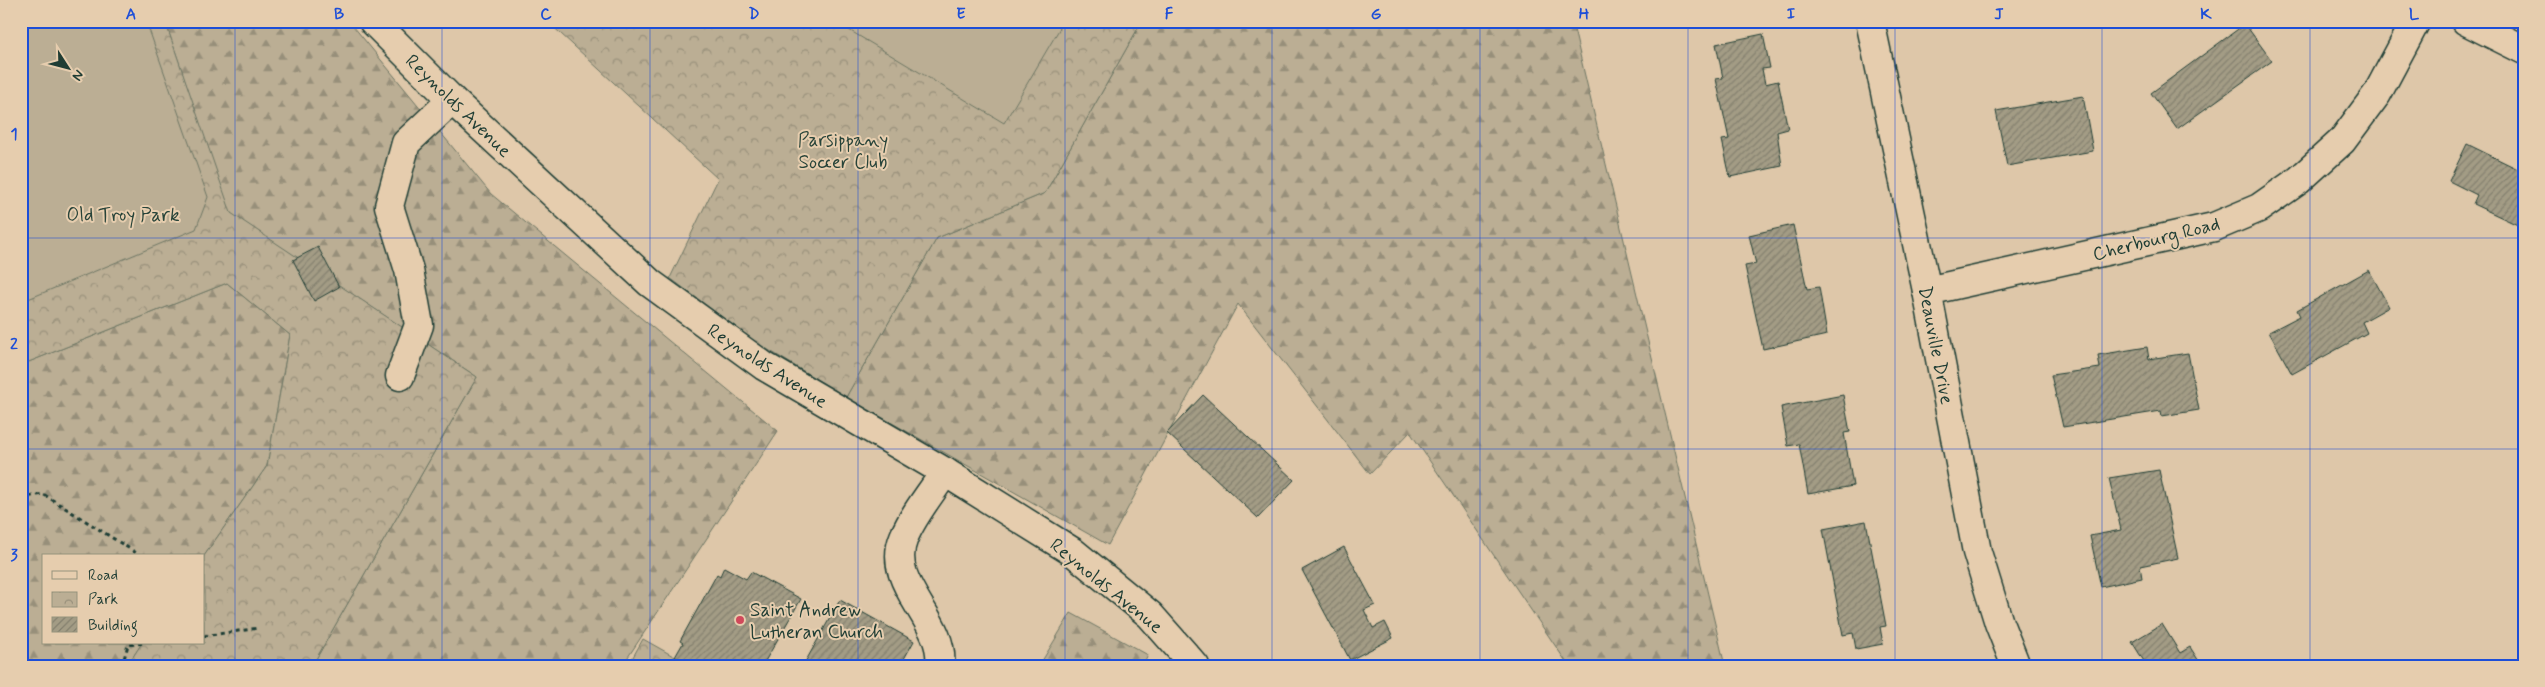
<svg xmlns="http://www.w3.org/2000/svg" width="2545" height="687" viewBox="0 0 2545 687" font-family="Mynerve,sans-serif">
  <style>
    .forest { fill: url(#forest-firs); stroke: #6d7664 }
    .park { fill: url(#park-crowns); stroke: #6d7664 }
    .garden { fill: #bbae94; stroke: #6d7664 }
    .building { fill: url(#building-hatch); stroke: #1f3d34 }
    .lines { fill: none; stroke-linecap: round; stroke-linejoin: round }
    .minor-casing { stroke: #1f3d34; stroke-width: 31 }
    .path { stroke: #1f3d34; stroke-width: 3; stroke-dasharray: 4 4; stroke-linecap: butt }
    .minor { stroke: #e6cdae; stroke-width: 28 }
    .grid { fill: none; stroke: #1d4ed8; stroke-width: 1; stroke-opacity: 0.55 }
    .poi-dot { fill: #d1495b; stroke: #e6cdae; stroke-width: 2 }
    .labels { text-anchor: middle; stroke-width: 4; stroke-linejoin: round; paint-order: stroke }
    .street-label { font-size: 19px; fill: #1f3d34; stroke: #e6cdae }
    .park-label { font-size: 19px; fill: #274339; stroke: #e6cdae }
    .poi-label { font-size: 19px; fill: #1f3d34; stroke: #e6cdae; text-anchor: start }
    .neatline { fill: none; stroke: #1d4ed8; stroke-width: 2 }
    .grid-label { font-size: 16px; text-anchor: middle; font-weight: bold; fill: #1d4ed8 }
  </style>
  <defs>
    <pattern id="forest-firs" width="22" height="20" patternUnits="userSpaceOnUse" patternTransform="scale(1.25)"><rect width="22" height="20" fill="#bbae94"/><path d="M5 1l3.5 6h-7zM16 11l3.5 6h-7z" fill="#978f7a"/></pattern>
    <pattern id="park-crowns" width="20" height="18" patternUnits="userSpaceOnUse" patternTransform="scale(1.25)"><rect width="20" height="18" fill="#bbae94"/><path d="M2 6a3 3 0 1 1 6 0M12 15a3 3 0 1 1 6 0" fill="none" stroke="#978f7a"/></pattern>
    <pattern id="building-hatch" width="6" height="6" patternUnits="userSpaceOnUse" patternTransform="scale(1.25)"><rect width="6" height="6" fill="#a39c85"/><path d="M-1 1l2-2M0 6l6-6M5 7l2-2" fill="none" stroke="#84806e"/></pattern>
  </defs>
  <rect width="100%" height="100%" fill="#dec7a9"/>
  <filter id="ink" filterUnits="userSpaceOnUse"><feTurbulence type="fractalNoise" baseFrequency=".02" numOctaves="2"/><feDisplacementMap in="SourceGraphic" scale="10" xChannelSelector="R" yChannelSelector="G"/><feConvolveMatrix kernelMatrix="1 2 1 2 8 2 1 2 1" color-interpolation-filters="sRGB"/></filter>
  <g filter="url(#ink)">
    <g class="forest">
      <polygon points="165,21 349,21 491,194 778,431 622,666 312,666 477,377 230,213"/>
      <polygon points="1142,21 1572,21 1725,666 1569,666 1410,432 1370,474 1238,304 1108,545 846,397 937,238 1045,193"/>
      <polygon points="227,283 290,335 267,466 204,556 44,556 44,643 142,643 127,666 21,666 21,365"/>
      <polygon points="1071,613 1148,655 1143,666 1039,666"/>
    </g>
    <g class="park">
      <polygon points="21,21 165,21 231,213 477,377 312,666 127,666 142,643 204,643 204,556 267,466 290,335 227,283 21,365"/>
      <polygon points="547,21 1142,21 1045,193 937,238 846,397 757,343 670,278 718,179"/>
      <polygon points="643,639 691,666 628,666"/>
    </g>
    <g class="garden">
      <polygon points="21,21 146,21 208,197 196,229 21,302"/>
      <polygon points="834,21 1064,21 1004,123"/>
    </g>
    <g class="building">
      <polygon points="2245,24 2272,61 2177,129 2151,93"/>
      <polygon points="1763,34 1770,68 1762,69 1765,84 1778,81 1788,129 1777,132 1782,166 1730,177 1722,140 1729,139 1716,79 1723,78 1716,44"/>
      <polygon points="2083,96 2093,151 2007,166 1996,111"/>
      <polygon points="2467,144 2524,172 2524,228 2473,204 2477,195 2449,181"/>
      <polygon points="1793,225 1807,289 1819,287 1827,335 1763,349 1745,266 1756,264 1749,235"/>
      <polygon points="318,247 339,287 314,301 293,260"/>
      <polygon points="2369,270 2389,307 2362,322 2367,333 2292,374 2269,332 2300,316 2297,310"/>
      <polygon points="2147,347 2149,359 2188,353 2199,410 2162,416 2161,411 2063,427 2051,375 2100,368 2098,355"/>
      <polygon points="1203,395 1294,480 1258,518 1167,433"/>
      <polygon points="1843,395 1850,432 1844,433 1853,486 1808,494 1799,444 1788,446 1781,407"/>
      <polygon points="2159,470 2178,558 2140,566 2142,578 2101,587 2090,536 2121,530 2109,478"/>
      <polygon points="1866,521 1886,626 1880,627 1883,644 1856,649 1853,633 1843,635 1823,529"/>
      <polygon points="1344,547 1375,605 1364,610 1373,628 1385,622 1393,638 1350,660 1302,570"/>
      <polygon points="724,567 746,579 751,572 801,599 764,663 769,666 691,666 675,657 683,643 680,641 717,574 720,576"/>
      <polygon points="840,600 914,641 900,666 803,666"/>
      <polygon points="2162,624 2180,653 2190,647 2202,666 2147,666 2132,642"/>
    </g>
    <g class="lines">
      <g class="minor-casing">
        <g id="minor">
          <polyline points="373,21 452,100 650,283 764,366 945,472 1073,552 1150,615 1195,666"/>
          <polyline points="1870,21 1927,291 1977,552 1999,623 2016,666"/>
          <polyline points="2466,21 2524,50"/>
          <polyline points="1927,291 2214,227 2259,208 2299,180 2342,141 2377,94 2416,21"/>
          <polyline points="400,376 419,325 409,270 389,206 406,143 452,100"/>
          <path d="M940,666C946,619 884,585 904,537C913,515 931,493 945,472"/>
        </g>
      </g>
      <g class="path">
        <polyline points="21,498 43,494 141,556"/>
        <polyline points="204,636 259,628"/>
        <polyline points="122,666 128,645 144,643"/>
      </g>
      <use href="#minor" class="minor"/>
    </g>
  </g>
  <path class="grid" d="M235,21V666M442,21V666M650,21V666M858,21V666M1065,21V666M1272,21V666M1480,21V666M1688,21V666M1895,21V666M2102,21V666M2310,21V666M21,238H2524M21,449H2524"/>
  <circle class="poi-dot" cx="740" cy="620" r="5"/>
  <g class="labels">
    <g class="street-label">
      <text transform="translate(459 105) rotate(44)" y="7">Reynolds Avenue</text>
      <text transform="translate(2156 238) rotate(-14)" y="7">Cherbourg Road</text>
      <text transform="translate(1937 345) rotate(79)" y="7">Deauville Drive</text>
      <text transform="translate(768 365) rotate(33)" y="7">Reynolds Avenue</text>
      <text transform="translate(1107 585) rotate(39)" y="7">Reynolds Avenue</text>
    </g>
    <g class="park-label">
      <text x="843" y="146">Parsippany<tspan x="843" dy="22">Soccer Club</tspan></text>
      <text x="123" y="221">Old Troy Park</text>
    </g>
    <g class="poi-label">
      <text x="750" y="616">Saint Andrew<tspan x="750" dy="22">Lutheran Church</tspan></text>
    </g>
  </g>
  <rect width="2545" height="687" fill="none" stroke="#e6cdae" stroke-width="55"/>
  <rect x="42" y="554" width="162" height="90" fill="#e6cdae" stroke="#96937d"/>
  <rect x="52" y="571" width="25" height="8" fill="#e6cdae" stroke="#96937d"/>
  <text x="88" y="580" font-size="15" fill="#1f3d34">Road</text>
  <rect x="52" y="592" width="25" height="15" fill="url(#park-crowns)" stroke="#96937d"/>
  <text x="88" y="604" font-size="15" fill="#1f3d34">Park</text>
  <rect x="52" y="617" width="25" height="15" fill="url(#building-hatch)" stroke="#96937d"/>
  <text x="88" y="630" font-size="15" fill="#1f3d34">Building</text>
  <g transform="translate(68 68) rotate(126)" stroke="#e6cdae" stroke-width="4" paint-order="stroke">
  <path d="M0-4L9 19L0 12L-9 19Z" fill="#1f3d34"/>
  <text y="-8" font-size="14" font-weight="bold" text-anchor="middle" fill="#1f3d34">N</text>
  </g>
  <rect x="28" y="28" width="2490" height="632" class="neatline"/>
  <g class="grid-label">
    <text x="131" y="19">A</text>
    <text x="339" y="19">B</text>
    <text x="546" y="19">C</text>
    <text x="754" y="19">D</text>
    <text x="961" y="19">E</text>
    <text x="1169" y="19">F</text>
    <text x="1376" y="19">G</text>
    <text x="1584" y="19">H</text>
    <text x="1791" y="19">I</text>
    <text x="1999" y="19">J</text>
    <text x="2206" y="19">K</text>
    <text x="2414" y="19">L</text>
    <text x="14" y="139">1</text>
    <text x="14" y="349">2</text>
    <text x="14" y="560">3</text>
  </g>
</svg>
